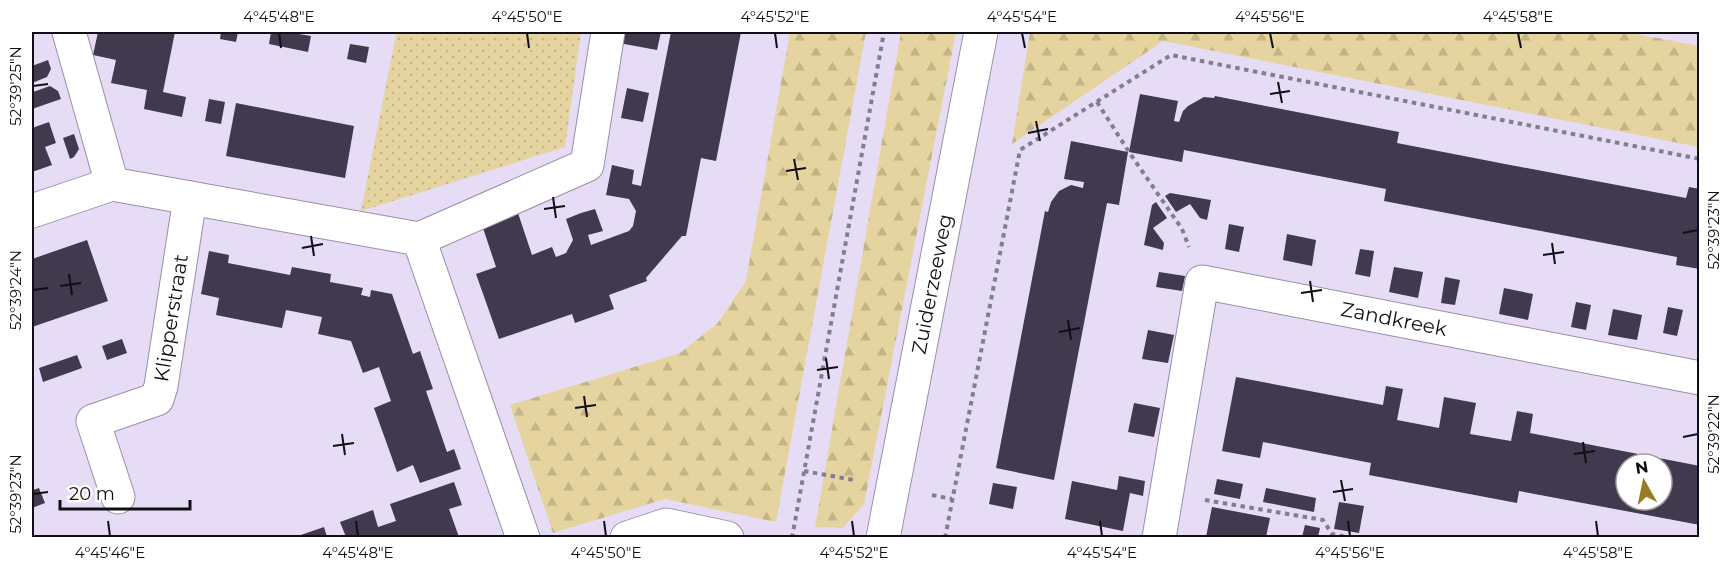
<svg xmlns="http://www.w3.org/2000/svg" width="1731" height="569" viewBox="0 0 1731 569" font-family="Montserrat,sans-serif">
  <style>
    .grass { fill: url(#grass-dots) }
    .forest { fill: url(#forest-firs) }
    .building { fill: #41394d; fill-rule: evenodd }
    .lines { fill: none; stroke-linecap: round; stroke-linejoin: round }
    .street-casing { stroke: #998fa7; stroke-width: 35 }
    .path { stroke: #847d8f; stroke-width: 4; stroke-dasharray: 4.5 4.5; stroke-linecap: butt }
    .street { stroke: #fff; stroke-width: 33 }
    .ticks { fill: none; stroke: #110e16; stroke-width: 2 }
    .labels { text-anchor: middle; stroke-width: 6; stroke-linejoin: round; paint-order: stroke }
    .street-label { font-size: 20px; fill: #110e16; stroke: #fff }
    .neatline { fill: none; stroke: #110e16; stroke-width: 2 }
    .ticks-label { font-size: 15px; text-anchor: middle; fill: #110e16 }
  </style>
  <defs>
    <pattern id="grass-dots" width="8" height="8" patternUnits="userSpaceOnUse" patternTransform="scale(1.5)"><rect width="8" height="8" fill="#e5d49f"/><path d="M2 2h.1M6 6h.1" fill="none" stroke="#c3b588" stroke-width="1.8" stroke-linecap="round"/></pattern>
    <pattern id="forest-firs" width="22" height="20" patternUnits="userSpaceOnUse" patternTransform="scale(1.5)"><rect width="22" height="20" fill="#e5d49f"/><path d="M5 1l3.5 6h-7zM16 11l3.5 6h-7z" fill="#c3b588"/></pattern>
  </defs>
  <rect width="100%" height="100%" fill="#e7dcf6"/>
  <polygon class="grass" points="395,32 581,32 565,147 361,211 396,35"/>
  <g class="forest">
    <polygon points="790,32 866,32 776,522 665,499 553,533 510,405 680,353 717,324 746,281"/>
    <polygon points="901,32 956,32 864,504 843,528 815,527"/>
    <polygon points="1030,32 1626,32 1699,46 1699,147 1163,41 1012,144"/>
  </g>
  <g class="building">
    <polygon points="98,32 175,32 163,92 186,97 182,117 144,109 147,90 111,83 116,60 93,55"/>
    <polygon points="221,32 238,32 236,42 220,39"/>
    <polygon points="271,32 286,32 311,36 308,52 269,44"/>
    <polygon points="621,32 661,32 657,50 619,43"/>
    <polygon points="671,32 741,32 716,161 701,158 686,236 682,236 646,278 647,281 609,295 614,309 575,323 572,314 499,339 476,274 496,267 482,225 518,213 532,255 552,247 556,257 566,253 573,240 566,219 581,213 595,209 603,231 588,235 591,245 629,231 633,226 636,211 629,199 606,195 612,165 634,170 632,184 641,186"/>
    <polygon points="350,44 369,47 366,63 347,59"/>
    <polygon points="48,60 51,69 47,77 32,83 32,66"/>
    <polygon points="50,86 58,91 61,99 32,109 32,96 33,92"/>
    <polygon points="627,88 649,93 643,122 621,118"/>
    <polygon points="1140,94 1178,101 1174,121 1179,122 1183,111 1188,106 1204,97 1214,98 1215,96 1399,132 1397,143 1505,164 1686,198 1689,187 1700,189 1700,269 1676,265 1677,257 1384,201 1386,189 1184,150 1182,162 1129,152"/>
    <polygon points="209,99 225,102 221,124 205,121"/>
    <polygon points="236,103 354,126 345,178 226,156"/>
    <polygon points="49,122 56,143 45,147 52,165 32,172 32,128"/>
    <polygon points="74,134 79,149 74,157 70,159 63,138"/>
    <polygon points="1071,141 1128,152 1119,205 1107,203 1054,480 996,468 1045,211 1048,212 1051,202 1059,191 1071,185 1083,188 1084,182 1064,179"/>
    <polygon points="1170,193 1211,200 1207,220 1200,218 1190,204 1176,212 1165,196"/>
    <polygon points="1156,202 1167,218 1153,228 1164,243 1163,250 1144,245 1152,205"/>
    <polygon points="1229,224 1244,227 1239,252 1225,249"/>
    <polygon points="1287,234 1316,240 1312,266 1283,260"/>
    <polygon points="87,240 108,301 32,327 32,259"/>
    <polygon points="1360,249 1374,251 1370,277 1355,274"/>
    <polygon points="209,251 229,255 228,263 290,275 292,267 331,274 330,282 363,288 361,295 370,297 371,290 392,294 413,354 420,351 433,389 426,391 447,452 454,449 461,469 420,483 413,465 397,472 374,408 391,401 379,367 363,373 351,341 318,334 322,317 286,310 282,328 216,315 219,298 201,294"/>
    <polygon points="1394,267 1423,272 1418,298 1389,292"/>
    <polygon points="1159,272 1185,276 1182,291 1156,287"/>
    <polygon points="1445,277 1460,280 1455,305 1441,303"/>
    <polygon points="1504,288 1533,294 1528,320 1499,314"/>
    <polygon points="1576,302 1591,305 1586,330 1571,327"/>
    <polygon points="1668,307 1683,310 1677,336 1663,333"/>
    <polygon points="1613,309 1642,315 1637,340 1608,335"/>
    <polygon points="1148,330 1174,335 1168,363 1142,359"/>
    <polygon points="122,339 127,353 107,360 102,346"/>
    <polygon points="77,355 82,368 43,382 39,368"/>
    <path d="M1236,377L1383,405L1386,386L1403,389L1397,420L1439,428L1444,397L1476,403L1470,434L1511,441L1517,411L1533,414L1530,433L1700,466V525L1519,491L1517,503L1369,475L1371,463L1263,442L1260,458L1222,451ZM1626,464H1662V500H1626Z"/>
    <polygon points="1134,403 1160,408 1154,437 1128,432"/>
    <polygon points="1119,476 1145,481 1143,496 1130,493 1123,531 1065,519 1072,481 1117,490"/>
    <polygon points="1217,479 1243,484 1240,499 1214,494"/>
    <polygon points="454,482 462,505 449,509 459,537 346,537 340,522 373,510 378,527 396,521 390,504"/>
    <polygon points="993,483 1017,487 1013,509 989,504"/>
    <polygon points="39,488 45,503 32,508 32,493 33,490"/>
    <polygon points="1266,488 1316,498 1314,512 1263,502"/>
    <polygon points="1339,502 1364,506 1359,533 1334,529"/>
    <polygon points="1212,507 1270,518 1266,537 1206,537"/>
    <polygon points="1305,525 1320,528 1318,537 1302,537"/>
    <polygon points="324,527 327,537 295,537"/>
  </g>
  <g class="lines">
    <g class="street-casing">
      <g id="street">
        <polyline points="69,32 112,184 419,239 587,165 608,32"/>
        <polyline points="32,211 112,184"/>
        <polyline points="419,239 523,538"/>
        <polyline points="118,497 93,421 157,399 161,386 190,198"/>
        <polyline points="627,538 666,525 727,538"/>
        <polyline points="883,538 981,32"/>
        <polyline points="1159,538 1202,282 1700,378"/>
      </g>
    </g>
    <g class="path">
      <polyline points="1097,102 1129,152 1182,229 1189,247"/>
      <polyline points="804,471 854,480"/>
      <polyline points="932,495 952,499"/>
      <polyline points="1205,500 1323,520 1332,534 1351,538"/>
      <polyline points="792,538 884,32"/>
      <polyline points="945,538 1020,150 1171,55 1700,159"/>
    </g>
    <use href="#street" class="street"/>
  </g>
  <path class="ticks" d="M279,33L281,48M527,33L529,48M775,33L777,48M1022,33L1025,48M1270,33L1273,48M1518,33L1521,48M1278,82L1282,103M33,86L48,84M1270,94L1290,91M1036,121L1040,141M1028,133L1048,129M794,159L798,180M786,171L806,168M553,197L556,218M544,209L565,206M1683,233L1698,230M311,236L314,256M1552,243L1555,264M302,248L323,244M1543,255L1564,252M69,274L72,295M1310,281L1313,302M60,286L81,283M33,290L48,288M1301,293L1322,290M1068,320L1071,340M1059,332L1080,328M826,358L829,379M817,370L838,367M584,396L587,417M575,408L596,405M342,434L345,455M1683,437L1698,434M1583,442L1586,463M333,446L354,443M1574,454L1595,451M1341,480L1345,501M1333,492L1353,489M33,494L48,492M108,521L110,536M356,521L358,536M604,521L606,536M852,521L854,536M1100,521L1102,536M1348,521L1350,536M1596,521L1598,536"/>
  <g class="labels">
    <g class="street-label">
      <text transform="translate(932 284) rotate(-79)" y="7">Zuiderzeeweg</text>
      <text transform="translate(171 318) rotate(-81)" y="7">Klipperstraat</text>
      <text transform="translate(1394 319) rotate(11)" y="7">Zandkreek</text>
    </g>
  </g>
  <rect width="1731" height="569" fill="none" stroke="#ffffff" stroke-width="66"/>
  <g transform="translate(1644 482) rotate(351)"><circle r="28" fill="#ffffff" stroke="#a09fa2" stroke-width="1.5"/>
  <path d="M0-4.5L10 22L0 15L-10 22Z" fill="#967d25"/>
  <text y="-9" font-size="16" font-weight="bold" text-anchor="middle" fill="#110e16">N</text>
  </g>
  <path d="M60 500v9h130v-9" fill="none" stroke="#110e16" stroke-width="3"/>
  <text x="69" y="500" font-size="18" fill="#110e16" stroke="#ffffff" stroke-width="4.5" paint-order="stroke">20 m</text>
  <rect x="33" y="33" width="1665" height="503" class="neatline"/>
  <g class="ticks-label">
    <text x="279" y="22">4°45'48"E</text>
    <text x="527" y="22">4°45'50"E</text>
    <text x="775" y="22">4°45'52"E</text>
    <text x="1022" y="22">4°45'54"E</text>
    <text x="1270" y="22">4°45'56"E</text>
    <text x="1518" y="22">4°45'58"E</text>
    <text transform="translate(16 86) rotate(-90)" y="5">52°39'25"N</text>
    <text transform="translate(1714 230) rotate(-90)" y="5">52°39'23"N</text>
    <text transform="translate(16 290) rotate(-90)" y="5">52°39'24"N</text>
    <text transform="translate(1714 434) rotate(-90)" y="5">52°39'22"N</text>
    <text transform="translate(16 494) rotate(-90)" y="5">52°39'23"N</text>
    <text x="110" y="558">4°45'46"E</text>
    <text x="358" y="558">4°45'48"E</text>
    <text x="606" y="558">4°45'50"E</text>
    <text x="854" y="558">4°45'52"E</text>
    <text x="1102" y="558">4°45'54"E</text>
    <text x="1350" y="558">4°45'56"E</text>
    <text x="1598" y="558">4°45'58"E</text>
  </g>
</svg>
